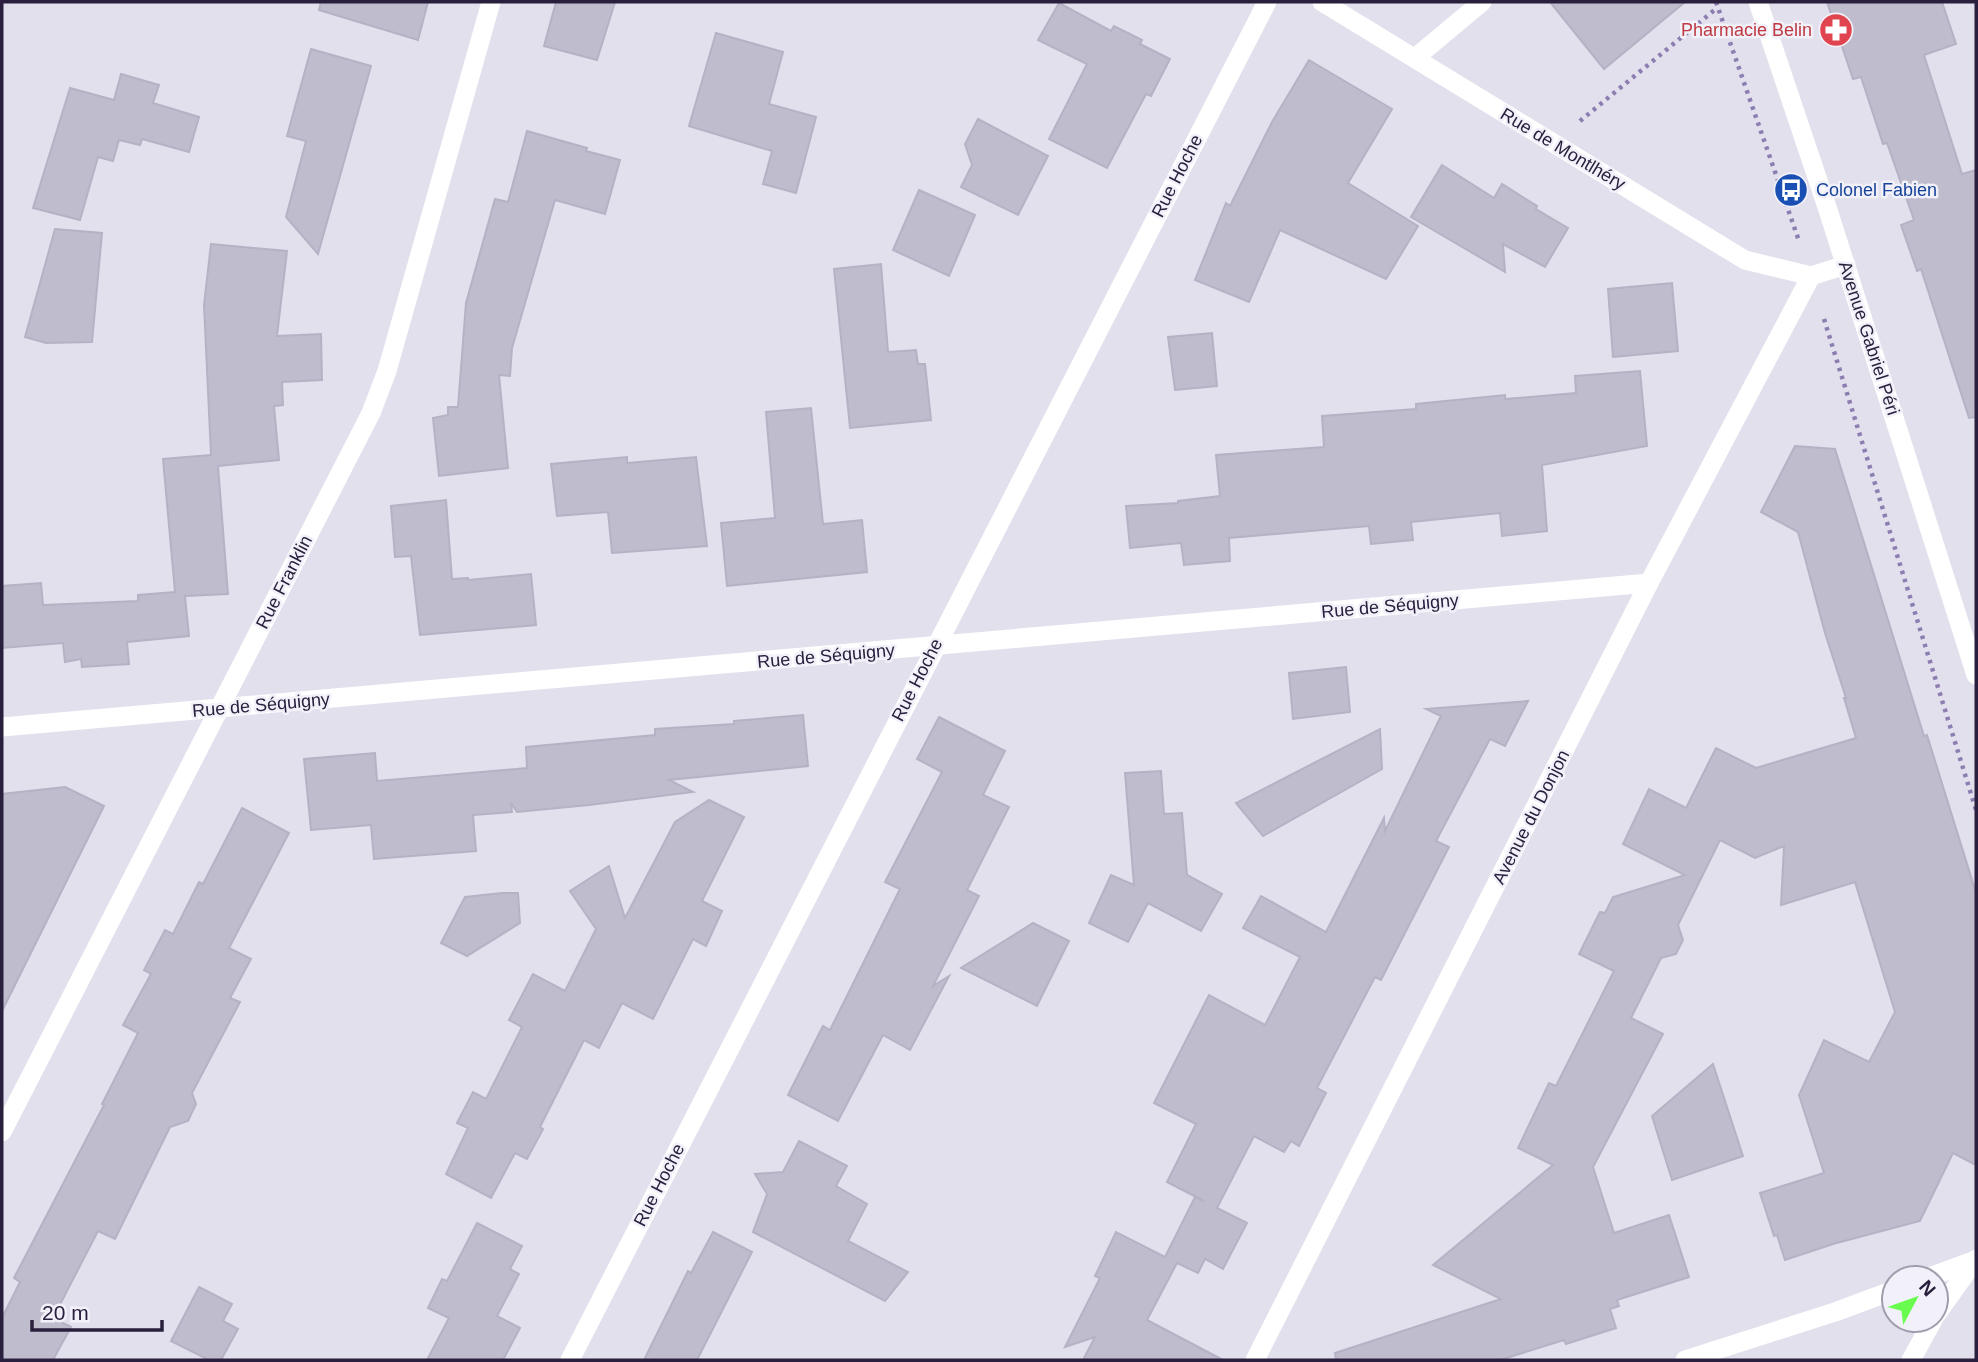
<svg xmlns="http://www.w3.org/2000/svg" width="1978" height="1362" viewBox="0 0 1978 1362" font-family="Helvetica,sans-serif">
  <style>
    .building { fill: #bfbccd; stroke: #b6b2c6; stroke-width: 2 }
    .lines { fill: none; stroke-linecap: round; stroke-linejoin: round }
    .path { stroke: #8d7eb2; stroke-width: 4.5; stroke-dasharray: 3.5 5; stroke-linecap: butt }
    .service { stroke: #fff; stroke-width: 19 }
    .minor { stroke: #fff; stroke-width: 19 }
    .tertiary { stroke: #fff; stroke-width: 19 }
    .labels { text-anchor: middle; stroke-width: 5; stroke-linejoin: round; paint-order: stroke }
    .health-label { font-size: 18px; fill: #be3a42; stroke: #f2f1f9; text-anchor: end }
    .street-label { font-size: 18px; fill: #2a203e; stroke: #f2f1f9 }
    .transit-label { font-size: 18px; fill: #164399; stroke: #f2f1f9; text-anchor: start }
  </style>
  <rect width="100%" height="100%" fill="#e2e0ec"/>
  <g class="building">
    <polygon points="321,2 428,2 418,40 319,10"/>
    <polygon points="556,2 615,2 597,60 544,46"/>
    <polygon points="1550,2 1685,2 1604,69"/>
    <polygon points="1827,2 1942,2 1956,44 1924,55 1962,174 1976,170 1976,417 1969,418 1921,269 1917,271 1901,225 1914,220 1887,143 1883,144 1861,77 1853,79"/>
    <polygon points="1059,3 1111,31 1114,26 1142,40 1140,44 1170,59 1151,96 1146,94 1107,168 1049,139 1087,64 1038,40"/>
    <polygon points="716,33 783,52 769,104 816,117 796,193 763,184 772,151 689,126"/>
    <polygon points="311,49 371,66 318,254 286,217 306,141 287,136"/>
    <polygon points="1309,60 1392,109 1348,183 1418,226 1386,279 1280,230 1249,302 1195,280 1226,203 1230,206 1272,122"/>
    <polygon points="121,74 159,85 153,103 199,117 189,152 142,139 140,145 119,140 113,161 98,157 80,220 33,208 70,88 114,100"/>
    <polygon points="978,119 1048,156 1018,215 961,187 972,165 965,144"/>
    <polygon points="527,131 587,148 586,151 620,160 605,214 555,200 512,348 510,376 499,375 508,468 439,476 433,418 448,415 448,407 458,407 466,303 495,199 508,202"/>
    <polygon points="1442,165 1494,198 1502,184 1537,206 1536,209 1568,228 1545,267 1503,244 1505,272 1411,217"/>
    <polygon points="919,190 975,215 949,276 893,250"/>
    <polygon points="55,229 102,233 92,342 46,343 25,337"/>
    <polygon points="211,244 287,251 277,336 321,334 322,380 282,382 283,405 274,406 279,460 218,466 228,594 185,596 189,636 127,642 129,664 82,667 81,659 65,662 63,643 2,648 2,586 41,583 43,605 138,601 138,595 175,592 163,459 211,455 204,305"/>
    <polygon points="881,264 888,352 916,350 918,364 925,364 931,420 850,428 834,269"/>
    <polygon points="1672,283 1678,351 1613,357 1608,289"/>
    <polygon points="1212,333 1217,386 1175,390 1168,337"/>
    <polygon points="1640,371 1647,446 1542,465 1547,531 1502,536 1500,513 1411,522 1413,540 1371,544 1369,526 1229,538 1230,561 1184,565 1181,543 1130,548 1126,506 1178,503 1178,501 1220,496 1216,455 1324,447 1322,416 1416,409 1416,404 1505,395 1505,399 1576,393 1575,376"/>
    <polygon points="811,408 823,524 862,520 867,572 727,586 721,523 775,518 766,412"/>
    <polygon points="1795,446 1835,449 1924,736 1927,735 1976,893 1976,1165 1953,1153 1920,1221 1833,1244 1785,1260 1777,1235 1774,1236 1760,1193 1824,1173 1799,1095 1824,1040 1869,1062 1895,1012 1855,882 1781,905 1784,846 1755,858 1720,840 1678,925 1683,940 1676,954 1661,958 1631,1018 1663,1034 1593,1167 1614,1233 1669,1215 1689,1277 1617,1300 1619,1306 1610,1309 1616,1328 1566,1344 1564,1340 1500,1360 1336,1360 1335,1353 1501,1299 1433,1265 1553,1165 1518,1148 1549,1083 1556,1086 1614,971 1579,954 1600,912 1605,913 1613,897 1685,875 1623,844 1649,789 1686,808 1716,748 1756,768 1856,738 1844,698 1846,698 1825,633 1798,532 1761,512"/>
    <polygon points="627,457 627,463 696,457 707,546 612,553 608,512 557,516 551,464"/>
    <polygon points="446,500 452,579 468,578 468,580 531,574 536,625 420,635 411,556 395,557 391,506"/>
    <polygon points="1346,667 1350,712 1293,719 1289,673"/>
    <polygon points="1528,701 1505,746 1490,739 1436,841 1449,847 1381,980 1375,977 1317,1088 1326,1093 1299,1146 1291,1141 1284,1152 1254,1136 1217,1208 1247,1223 1223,1269 1205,1259 1198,1273 1177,1263 1147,1320 1223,1360 1083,1360 1095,1337 1065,1347 1100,1278 1095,1276 1116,1232 1165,1257 1195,1197 1204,1201 1167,1182 1196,1124 1154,1103 1209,995 1265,1025 1300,957 1243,928 1261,896 1326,932 1384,818 1385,831 1441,716 1426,709"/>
    <polygon points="803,715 808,766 669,780 693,792 589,805 517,812 511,803 512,812 473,815 476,851 374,859 371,825 311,830 304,759 375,753 377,781 527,768 526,747 655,735 655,729 734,724 734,721"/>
    <polygon points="939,717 1005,751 983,795 1009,807 967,890 979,896 933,986 949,976 910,1050 883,1035 838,1121 788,1095 823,1026 830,1030 900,889 885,882 942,772 917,759"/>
    <polygon points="1380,729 1382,769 1263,836 1236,803"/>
    <polygon points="1161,771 1164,814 1182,813 1187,875 1222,894 1201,931 1148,903 1128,942 1089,923 1111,875 1134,885 1125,773"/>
    <polygon points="65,787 104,806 2,1011 2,794"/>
    <polygon points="709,800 744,817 702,901 722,911 706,946 693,939 653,1019 622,1003 599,1048 584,1040 540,1127 543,1129 527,1159 515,1153 491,1198 446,1174 468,1128 457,1123 473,1092 486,1099 522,1027 509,1020 533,974 565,991 596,929 570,891 609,866 625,918 675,822"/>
    <polygon points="242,808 289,833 229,948 251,959 230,998 240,1002 192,1093 196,1104 188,1121 170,1127 115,1239 98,1231 53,1318 71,1327 53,1360 2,1360 2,1318 20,1282 14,1278 104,1105 102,1104 138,1033 123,1025 151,974 144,970 165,930 173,934 199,882 203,884"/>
    <polygon points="502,893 518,893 520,923 467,956 441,943 465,897"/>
    <polygon points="1033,923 1069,941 1037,1006 961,968"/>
    <polygon points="1713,1064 1743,1156 1672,1180 1652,1116"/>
    <polygon points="799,1141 847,1166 836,1186 867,1204 848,1241 908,1272 885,1301 753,1232 767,1194 755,1174 783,1172"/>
    <polygon points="477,1223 522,1246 510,1269 519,1274 497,1316 520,1328 503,1360 427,1360 449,1318 428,1308 442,1279 447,1281"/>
    <polygon points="713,1232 752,1252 697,1360 644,1360 688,1271 691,1273"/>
    <polygon points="199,1287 232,1304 223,1321 238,1329 221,1360 209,1360 171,1341"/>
  </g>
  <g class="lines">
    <g class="path">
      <polyline points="1716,2 1799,241"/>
      <polyline points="1580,121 1717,8"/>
      <polyline points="1824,319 1976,810"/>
    </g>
    <polyline class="service" points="1415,58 1482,2"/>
    <g class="minor">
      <polyline points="1322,2 1745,260 1811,276"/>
      <polyline points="1811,276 1846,265"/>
      <polyline points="2,727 1649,583"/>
      <polyline points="2,1132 371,413 387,371 491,2"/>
      <polyline points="1927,1278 1976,1260"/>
      <polyline points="1936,1315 1976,1259"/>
      <polyline points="570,1360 1267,2"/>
      <polyline points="1255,1360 1649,583 1811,276"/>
      <polyline points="1685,1360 1835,1312 1894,1290"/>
      <polyline points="1911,1360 1933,1320"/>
    </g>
    <polyline class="tertiary" points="1758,2 1827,207 1976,675"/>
  </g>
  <defs>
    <g id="pharmacy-disc" transform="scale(1.75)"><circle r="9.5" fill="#e0444e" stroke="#f2f1f9"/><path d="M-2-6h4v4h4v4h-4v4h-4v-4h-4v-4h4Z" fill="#fff"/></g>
    <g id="bus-disc" transform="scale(1.75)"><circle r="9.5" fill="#1a4fb4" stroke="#f2f1f9"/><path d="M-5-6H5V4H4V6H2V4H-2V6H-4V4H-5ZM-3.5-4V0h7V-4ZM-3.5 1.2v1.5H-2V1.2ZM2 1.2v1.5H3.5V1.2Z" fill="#fff"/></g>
  </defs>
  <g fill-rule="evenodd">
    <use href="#pharmacy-disc" x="1836" y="30"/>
    <use href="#bus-disc" x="1791" y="190"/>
  </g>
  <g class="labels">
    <g class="health-label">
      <text x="1812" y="36">Pharmacie Belin</text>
    </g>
    <g class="street-label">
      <text transform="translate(1563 149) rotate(31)" y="6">Rue de Montlhéry</text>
      <text transform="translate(1177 176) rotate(-63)" y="6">Rue Hoche</text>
      <text transform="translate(1869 338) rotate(72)" y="6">Avenue Gabriel Péri</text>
      <text transform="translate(284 582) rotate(-63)" y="6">Rue Franklin</text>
      <text transform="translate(1390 606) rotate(-5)" y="6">Rue de Séquigny</text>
      <text transform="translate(826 656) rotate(-5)" y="6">Rue de Séquigny</text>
      <text transform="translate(917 680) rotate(-63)" y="6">Rue Hoche</text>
      <text transform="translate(261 705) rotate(-5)" y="6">Rue de Séquigny</text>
      <text transform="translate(1531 817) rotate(-63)" y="6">Avenue du Donjon</text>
      <text transform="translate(659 1185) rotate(-63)" y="6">Rue Hoche</text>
    </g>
    <g class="transit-label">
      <text x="1816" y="196">Colonel Fabien</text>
    </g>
  </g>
  <rect width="1978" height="1362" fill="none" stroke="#2a203e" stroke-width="7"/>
  <g transform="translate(1915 1299) rotate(49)"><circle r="33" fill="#f2f1f9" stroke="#a29dae" stroke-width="2"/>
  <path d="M0-5L12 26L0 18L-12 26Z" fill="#69fc4f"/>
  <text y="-10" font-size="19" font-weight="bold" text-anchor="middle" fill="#2a203e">N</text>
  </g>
  <path d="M32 1320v10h130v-10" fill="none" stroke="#2a203e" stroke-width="3.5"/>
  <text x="42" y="1320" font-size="21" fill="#2a203e" stroke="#f2f1f9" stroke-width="5" paint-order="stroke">20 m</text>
</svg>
